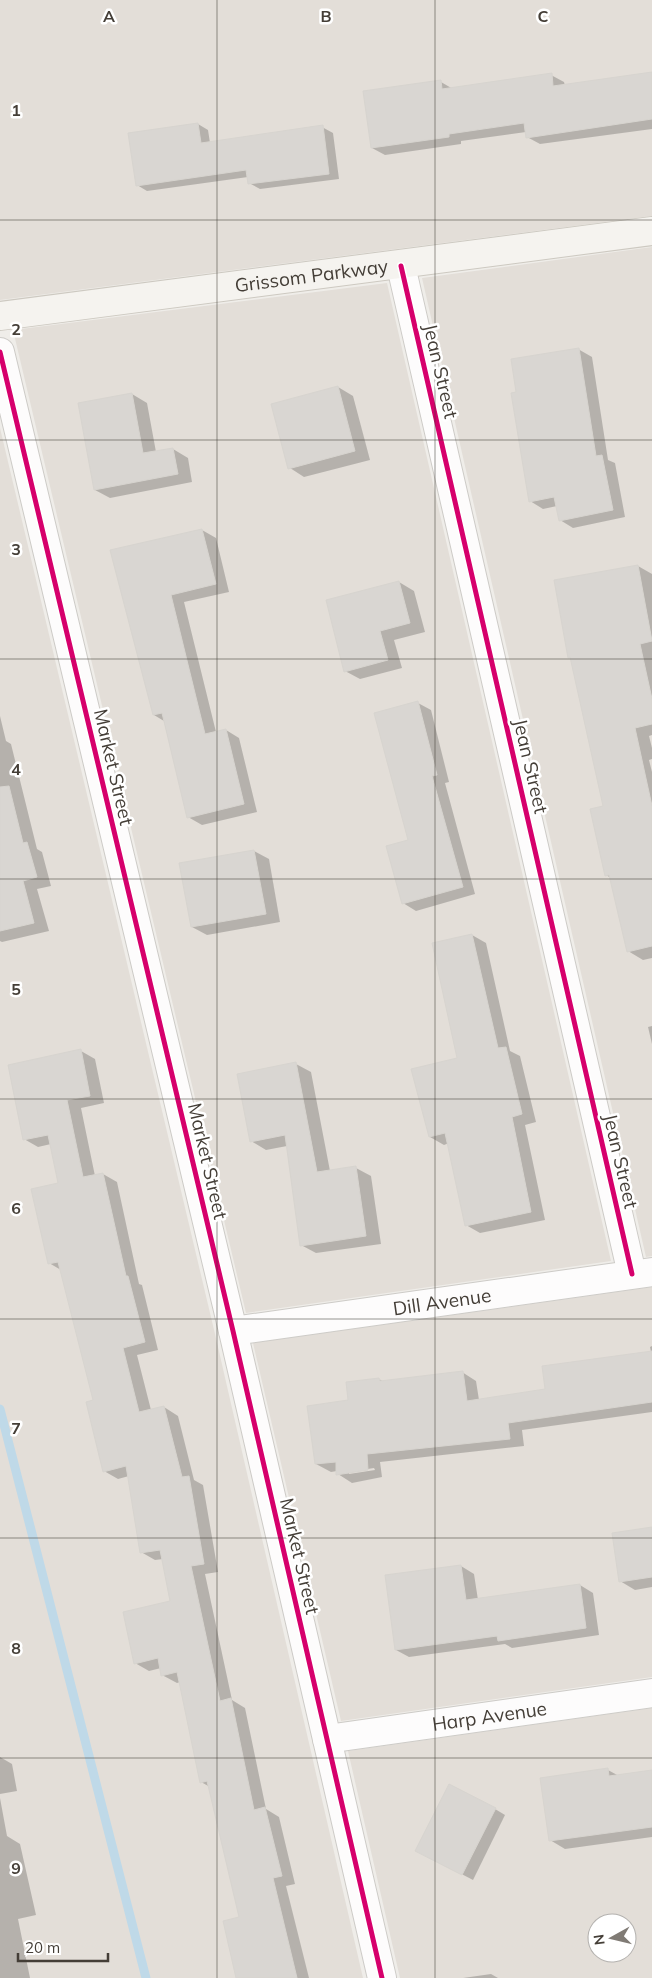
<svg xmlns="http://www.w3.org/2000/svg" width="652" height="1978" viewBox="0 0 652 1978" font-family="Mulish,sans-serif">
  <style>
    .residential { fill: #e3ded8; fill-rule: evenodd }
    .shadow { fill: #0003; fill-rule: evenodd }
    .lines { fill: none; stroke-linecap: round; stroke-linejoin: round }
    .stream { stroke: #bfd9e8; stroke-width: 9 }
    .building { fill: #d9d6d2; stroke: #d7d4cf }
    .minor-casing { stroke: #cdcbc7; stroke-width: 30 }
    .secondary-casing { stroke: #cdc9c1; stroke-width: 30 }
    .minor { stroke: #fdfcfc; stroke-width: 28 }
    .secondary { stroke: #f5f3ef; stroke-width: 28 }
    .cycleway-casing { stroke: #fff; stroke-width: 8 }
    .cycleway { stroke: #d6006c; stroke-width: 5 }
    .grid { fill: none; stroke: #443e37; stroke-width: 1; stroke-opacity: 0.55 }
    .labels { text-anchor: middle; stroke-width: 5; stroke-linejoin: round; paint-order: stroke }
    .street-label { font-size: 19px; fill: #443e37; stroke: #fff }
    .grid-label { font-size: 16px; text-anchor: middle; font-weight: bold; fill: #443e37; stroke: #fff; stroke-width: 5; stroke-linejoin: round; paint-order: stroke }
  </style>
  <rect width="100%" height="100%" fill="#efede9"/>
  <g class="residential">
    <polygon points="0,0 652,0 652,216 0,300"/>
    <polygon points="652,247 652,1256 646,1257 422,278"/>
    <polygon points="387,283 611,1261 246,1313 13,330"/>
    <polygon points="0,428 215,1334 363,1978 0,1978"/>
    <polygon points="652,1287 652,1677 341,1721 253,1343"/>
    <path d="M652,1708V1978H400L348,1751ZM597,1923H627V1953H597Z"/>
  </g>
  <g class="shadow">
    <polygon points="652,74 652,129 540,144 527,137 526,132 461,141 461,144 385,155 372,148 441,82 453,89 551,75 564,82 565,86"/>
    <polygon points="198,124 208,130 210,143 322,127 333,133 339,179 260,189 249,183 248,177 147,191 137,185"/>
    <polygon points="578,349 592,357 608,460 615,463 625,517 573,528 560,520 557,506 543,509 530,501 517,393"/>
    <polygon points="338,387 353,396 370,460 304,477 290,468"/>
    <polygon points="132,394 147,403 156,452 173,449 188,458 192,482 110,498 95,490"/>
    <polygon points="202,530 216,538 229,592 184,602 216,732 226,730 239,738 257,812 202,825 188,817 164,721 154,715 112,551"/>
    <polygon points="638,566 652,574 652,735 649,736 652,748 652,759 649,760 652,772 652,958 643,960 628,951 611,878 606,875 605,807 572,658 569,657"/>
    <polygon points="399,582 414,591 425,632 394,640 402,668 360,679 345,671"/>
    <polygon points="418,703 431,710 449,782 445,783 475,894 416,911 403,903 410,841"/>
    <polygon points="0,716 6,741 11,744 37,849 42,852 51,886 37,889 49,931 2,942 0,941"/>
    <polygon points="254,851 269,859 280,922 207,935 192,927 181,864"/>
    <polygon points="472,935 486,943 510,1051 520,1056 536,1122 525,1125 545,1220 480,1233 466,1225 449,1143 444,1145 430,1137 459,1059"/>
    <polygon points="652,1026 652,1044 648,1027"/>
    <polygon points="81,1051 95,1059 104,1103 81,1108 95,1176 103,1174 117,1182 139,1284 142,1285 158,1350 137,1355 151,1410 164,1407 178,1416 194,1480 203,1485 218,1572 205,1574 232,1700 245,1708 266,1809 279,1817 295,1884 286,1886 309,1978 238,1978 241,1918 210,1787 201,1782 180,1682 177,1683 162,1675 161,1668 149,1671 135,1663 172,1602 163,1559 155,1560 141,1552 129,1476 118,1479 104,1471 94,1401 61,1270 49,1263 59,1184 51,1144 38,1147 24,1139"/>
    <polygon points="296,1064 311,1072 330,1171 356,1168 371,1176 381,1244 316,1253 301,1245 287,1146 266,1150 251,1141"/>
    <path d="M652,1346V1412L522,1430L524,1446L380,1462L382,1477L352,1483L338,1474L337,1471L331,1472L316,1464L350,1401L379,1379L384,1382L462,1372L476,1381L479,1400L547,1390L651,1352L650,1347ZM374,1468L375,1470L349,1474V1472Z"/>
    <polygon points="652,1528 652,1587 635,1590 620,1581"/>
    <polygon points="461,1566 474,1574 478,1600 580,1585 593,1593 599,1635 512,1648 505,1644 409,1657 396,1650"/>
    <polygon points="0,1757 12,1764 17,1791 0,1794"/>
    <polygon points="608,1770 619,1776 652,1772 652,1837 565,1849 550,1840"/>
    <polygon points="0,1798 7,1836 20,1844 36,1915 18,1919 30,1978 0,1978"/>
    <polygon points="495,1809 505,1815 473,1880 427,1856"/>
    <polygon points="491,1974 498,1978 463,1978"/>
  </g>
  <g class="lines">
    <polyline class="stream" points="0,1409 146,1978"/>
  </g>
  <g class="building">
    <polygon points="652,72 652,119 526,138 524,123 449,134 449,137 371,148 363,91 441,80 442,89 552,73 553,86"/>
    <polygon points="198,123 201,143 323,125 329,174 248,184 246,170 136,186 128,133"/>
    <polygon points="579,348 596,456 602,455 613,510 559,521 554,497 529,502 511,393 516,392 511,359"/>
    <polygon points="338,386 355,451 288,469 271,404"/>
    <polygon points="132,393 143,453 173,448 178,474 94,490 78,403"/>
    <polygon points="202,529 216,584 171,595 205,734 226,729 244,804 187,818 162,713 153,715 110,550"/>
    <polygon points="638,565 652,641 640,644 652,699 652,724 635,728 652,806 652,946 627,952 609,875 605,876 590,809 603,806 570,657 568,658 554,580"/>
    <polygon points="399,581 410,623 380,631 388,660 344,672 326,600"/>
    <polygon points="418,701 437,775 432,776 463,887 402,904 386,846 408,840 374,713"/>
    <polygon points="9,786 23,843 27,842 37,877 23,881 34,923 0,931 0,787"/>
    <polygon points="254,850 266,914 191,927 179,863"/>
    <polygon points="472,934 498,1048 506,1047 522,1114 512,1117 531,1212 465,1226 445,1133 429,1137 411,1069 457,1058 432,943"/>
    <polygon points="81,1049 90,1096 67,1100 83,1177 103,1173 126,1276 128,1276 145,1342 123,1348 139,1412 164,1406 182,1477 189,1476 204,1564 191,1566 220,1701 231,1698 254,1810 265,1807 282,1876 273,1878 297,1978 236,1978 223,1921 239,1917 207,1781 200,1783 177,1672 161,1676 158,1658 134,1664 123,1612 170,1601 160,1550 140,1553 126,1466 103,1472 86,1402 93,1400 58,1262 48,1264 31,1189 58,1183 48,1135 23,1140 8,1065"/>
    <polygon points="296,1062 317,1172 356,1166 366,1236 300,1246 285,1135 250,1142 237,1074"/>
    <polygon points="652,1351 652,1402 508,1423 510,1439 367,1454 368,1470 336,1475 336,1462 315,1464 307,1406 348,1400 346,1382 379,1378 380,1381 463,1371 467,1401 545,1389 542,1366"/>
    <polygon points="652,1527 652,1577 619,1582 612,1533"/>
    <polygon points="461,1565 466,1600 580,1584 586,1628 498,1641 497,1636 395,1650 385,1575"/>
    <polygon points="608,1768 609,1776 652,1770 652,1827 549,1841 540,1778"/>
    <polygon points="449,1784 496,1808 462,1875 415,1851"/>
  </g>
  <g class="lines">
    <g class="minor-casing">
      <g id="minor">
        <polyline points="401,266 632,1274"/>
        <polyline points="0,352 233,1331 382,1978"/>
        <path id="s1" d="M233,1331L652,1272"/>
        <path id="s2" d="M327,1739L652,1693"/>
      </g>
    </g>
    <g class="secondary-casing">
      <g id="secondary">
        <path id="s3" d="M0,316L652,231"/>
      </g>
    </g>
    <use href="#minor" class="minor"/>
    <use href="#secondary" class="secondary"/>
    <g class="cycleway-casing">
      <g id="cycleway">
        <polyline points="401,266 632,1274"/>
        <polyline points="0,352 233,1331 382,1978"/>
      </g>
    </g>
    <use href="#cycleway" class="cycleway"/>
  </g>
  <path class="grid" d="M217,0V1978M435,0V1978M0,220H652M0,440H652M0,659H652M0,879H652M0,1099H652M0,1319H652M0,1538H652M0,1758H652"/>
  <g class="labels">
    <g class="street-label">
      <text dy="7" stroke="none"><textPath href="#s3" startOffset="314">Grissom Parkway</textPath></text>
      <text transform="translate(441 371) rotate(77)" y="7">Jean Street</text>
      <text transform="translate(531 766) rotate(77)" y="7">Jean Street</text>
      <text transform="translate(114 767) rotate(77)" y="7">Market Street</text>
      <text transform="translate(208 1161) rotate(77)" y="7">Market Street</text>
      <text transform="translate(621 1161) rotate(77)" y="7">Jean Street</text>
      <text dy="7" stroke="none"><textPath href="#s1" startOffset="211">Dill Avenue</textPath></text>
      <text transform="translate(300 1556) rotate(77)" y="7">Market Street</text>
      <text dy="7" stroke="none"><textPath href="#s2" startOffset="164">Harp Avenue</textPath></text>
    </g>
  </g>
  <g class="grid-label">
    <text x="109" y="22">A</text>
    <text x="326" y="22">B</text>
    <text x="543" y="22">C</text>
    <text x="16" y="116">1</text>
    <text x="16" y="335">2</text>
    <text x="16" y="555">3</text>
    <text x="16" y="775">4</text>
    <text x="16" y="995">5</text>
    <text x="16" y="1214">6</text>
    <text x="16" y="1434">7</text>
    <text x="16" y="1654">8</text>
    <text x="16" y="1874">9</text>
  </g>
  <g transform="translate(612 1938) rotate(262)"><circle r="24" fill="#ffffff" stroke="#b4b2af"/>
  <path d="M0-4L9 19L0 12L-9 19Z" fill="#807b75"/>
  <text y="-8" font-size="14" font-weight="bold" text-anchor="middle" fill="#443e37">N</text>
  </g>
  <path d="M18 1953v8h90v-8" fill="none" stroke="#443e37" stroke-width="2.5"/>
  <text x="25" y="1953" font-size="15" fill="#443e37" stroke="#ffffff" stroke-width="4" paint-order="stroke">20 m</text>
</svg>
